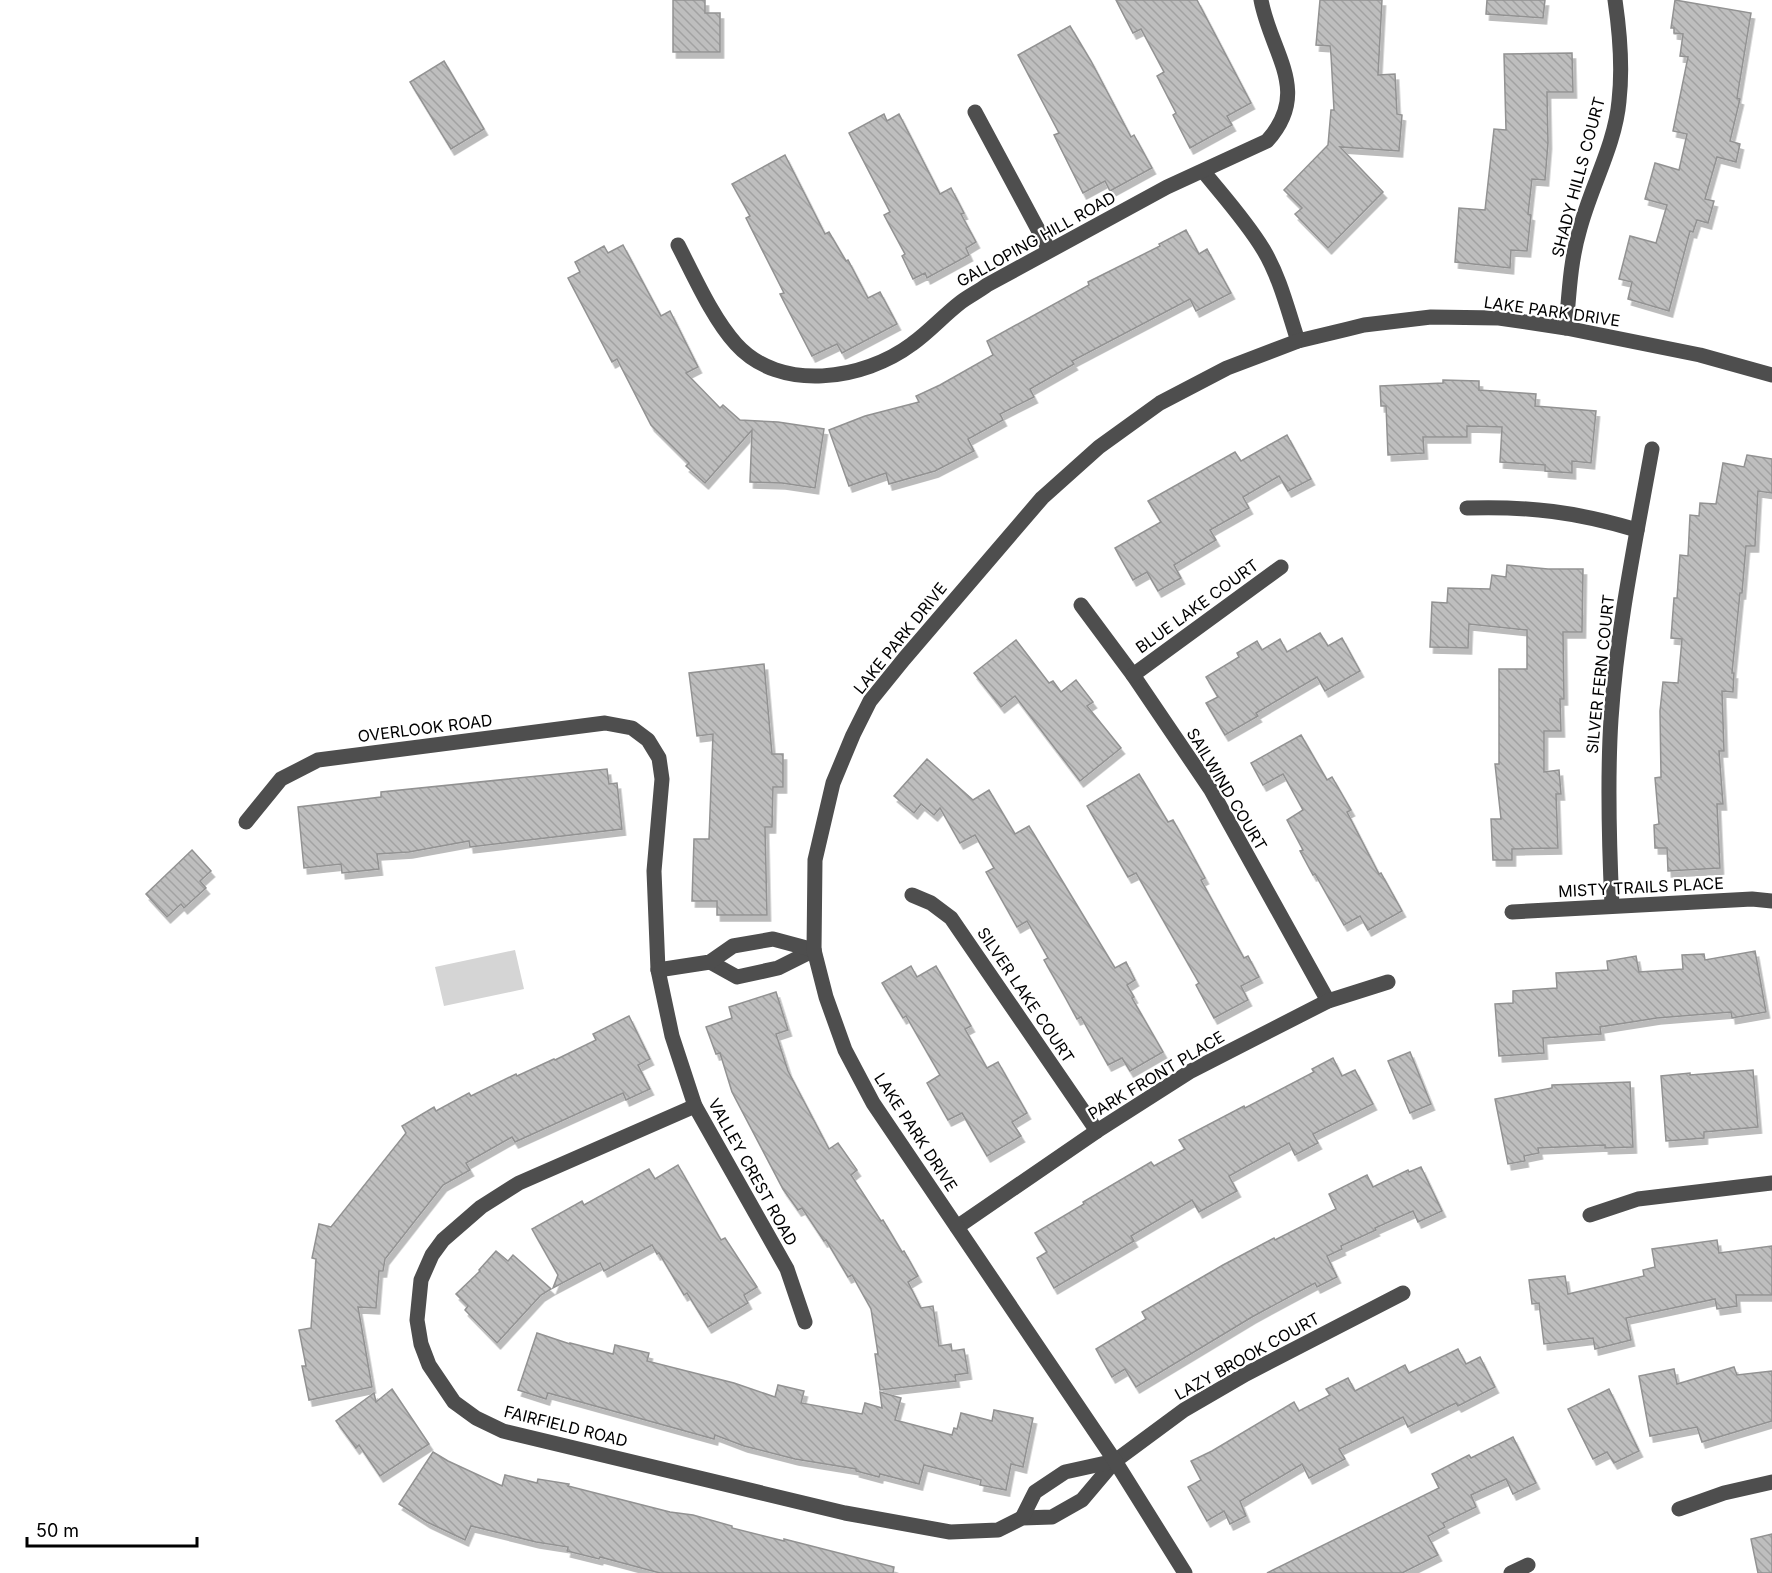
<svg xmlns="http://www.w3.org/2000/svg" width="1772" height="1573" viewBox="0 0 1772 1573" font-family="Inter,sans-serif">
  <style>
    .green { fill: #d5d5d5 }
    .building { fill: url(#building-back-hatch); stroke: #929292; stroke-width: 1.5; filter: url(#shadow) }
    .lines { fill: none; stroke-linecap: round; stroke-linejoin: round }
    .minor { stroke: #4e4e4e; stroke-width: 15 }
    .labels { text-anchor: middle; stroke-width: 4.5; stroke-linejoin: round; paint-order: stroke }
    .street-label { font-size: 16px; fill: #000; stroke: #fff }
  </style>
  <defs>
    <pattern id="building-back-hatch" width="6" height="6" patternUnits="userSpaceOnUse" patternTransform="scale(1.5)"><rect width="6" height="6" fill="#bebebe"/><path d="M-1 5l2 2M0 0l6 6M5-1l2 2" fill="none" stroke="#a2a2a2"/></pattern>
    <filter id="shadow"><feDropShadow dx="3.5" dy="6" stdDeviation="0" flood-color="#0004"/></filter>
  </defs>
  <rect width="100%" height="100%" fill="#fff"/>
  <polygon class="green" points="515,950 524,989 444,1006 435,967"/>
  <g class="building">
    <polygon points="673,0 705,0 705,13 720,13 720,52 673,52"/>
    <polygon points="1116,0 1197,0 1251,103 1227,116 1232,125 1190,148 1173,115 1176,113 1157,76 1164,72 1141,29 1133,33"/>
    <polygon points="1320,0 1382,0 1378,75 1395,74 1397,114 1402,115 1399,151 1340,147 1383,192 1328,248 1295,214 1302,208 1284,190 1328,145 1331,110 1334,110 1331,55 1330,46 1316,45"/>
    <polygon points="1487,0 1545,0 1543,18 1486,14"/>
    <polygon points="1675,0 1751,13 1737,98 1740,99 1730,141 1740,144 1736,162 1717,157 1705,199 1714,201 1708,223 1697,220 1693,232 1690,231 1669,311 1628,299 1632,282 1619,279 1630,236 1656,243 1667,205 1645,199 1655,163 1679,170 1687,134 1673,131 1688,57 1680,56 1683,34 1674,33 1674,28 1671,28"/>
    <polygon points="1070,26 1091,61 1131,137 1134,135 1152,168 1110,191 1105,181 1083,193 1054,135 1059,133 1018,55"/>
    <polygon points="1572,53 1573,92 1547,92 1548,143 1545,180 1532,179 1528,214 1531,215 1527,251 1511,250 1510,268 1455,262 1459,208 1485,210 1494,129 1506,130 1504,54"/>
    <polygon points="444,61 484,129 451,149 410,82"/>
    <polygon points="884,114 887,121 899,114 940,194 951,188 964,213 961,214 976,242 966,248 969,255 927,278 925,273 913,279 902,256 905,254 884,215 890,212 849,133"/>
    <polygon points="785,155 825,234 829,232 846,261 848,260 868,298 880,292 897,324 842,353 837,344 812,356 780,294 784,293 746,218 750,216 732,184"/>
    <polygon points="1186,230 1199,254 1207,249 1231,293 1196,311 1190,299 1072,361 1074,364 1030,389 1034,397 1000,414 1003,420 968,439 974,451 935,471 889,484 886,473 849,486 829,430 865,416 919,402 916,396 940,385 993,355 987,341 1089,285 1088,282 1160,246 1159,244"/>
    <polygon points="623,245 661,316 670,311 698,367 686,373 720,408 723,405 740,420 778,422 824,429 815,488 782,483 750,482 752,430 705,483 686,466 689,463 651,425 617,359 612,362 568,278 580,272 575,262 604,246 608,253"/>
    <polygon points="1443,380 1479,381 1479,390 1536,394 1535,406 1596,411 1591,463 1572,461 1572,473 1545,471 1545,465 1500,462 1502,427 1467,426 1467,437 1423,437 1424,453 1388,455 1386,406 1381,406 1380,386 1443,383"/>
    <polygon points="1287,435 1311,479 1288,491 1279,476 1243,497 1249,508 1210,530 1216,540 1174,565 1181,578 1158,591 1147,572 1133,580 1115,548 1161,522 1148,501 1235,452 1241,461"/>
    <polygon points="1747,455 1772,459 1772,493 1758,491 1755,546 1746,546 1742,593 1740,593 1732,673 1734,673 1733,692 1722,691 1724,751 1719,751 1723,804 1717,804 1720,868 1668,871 1667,848 1655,848 1654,825 1659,824 1655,778 1661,777 1660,711 1663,682 1678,683 1682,639 1671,638 1674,598 1677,598 1680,555 1688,556 1690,515 1699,516 1700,503 1716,504 1723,463 1744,467"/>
    <polygon points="1507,565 1548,569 1583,569 1582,632 1563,632 1564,699 1560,699 1561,731 1544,731 1544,772 1559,770 1561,794 1556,794 1558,848 1512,849 1512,860 1493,860 1491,819 1501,819 1495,764 1499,764 1499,669 1527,669 1527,630 1469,624 1468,648 1430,647 1432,602 1447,603 1448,588 1490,589 1492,575 1506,577"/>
    <polygon points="1320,633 1328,646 1342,638 1360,671 1325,691 1317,677 1256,713 1258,716 1225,735 1206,703 1218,697 1206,677 1239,657 1237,653 1257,641 1262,650 1280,639 1287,652"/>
    <polygon points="1016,640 1049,683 1053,681 1061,692 1076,680 1093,702 1087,706 1121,748 1080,781 1015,696 1001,707 974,673"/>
    <polygon points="764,664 772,754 783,754 783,787 773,787 772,827 765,827 767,915 717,915 717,901 692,901 694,839 709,839 713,734 697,736 689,673"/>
    <polygon points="1301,735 1327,780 1332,777 1351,810 1347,812 1379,874 1381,873 1402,911 1368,930 1360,916 1344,925 1315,874 1313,875 1300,851 1303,850 1287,820 1303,810 1283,774 1263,785 1251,763"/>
    <polygon points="927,759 973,800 989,790 1015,834 1029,826 1115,968 1126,962 1135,980 1127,985 1134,997 1132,998 1163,1052 1130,1071 1122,1058 1108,1065 1081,1017 1077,1019 1065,997 1044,960 1048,958 1027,921 1017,927 986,872 994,868 975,835 960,843 940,808 934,815 921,804 914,813 894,796"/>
    <polygon points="607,769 609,784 617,783 622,829 470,847 469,841 409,852 377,854 379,869 342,873 341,864 304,868 298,807 381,797 381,792"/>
    <polygon points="1139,774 1168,822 1173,820 1186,843 1205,878 1201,880 1244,958 1248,956 1259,977 1241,986 1248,1000 1214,1018 1196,985 1199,983 1136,873 1128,877 1087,806"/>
    <polygon points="192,850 211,871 200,881 206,888 184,908 181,904 167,917 146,894"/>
    <polygon points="1755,951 1766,1012 1732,1018 1731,1012 1657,1018 1600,1027 1601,1034 1543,1038 1544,1053 1499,1056 1495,1004 1513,1003 1513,991 1557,988 1556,973 1608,970 1607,961 1636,956 1639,972 1683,969 1682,955 1704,954 1705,960"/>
    <polygon points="911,966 917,977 936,966 971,1026 965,1029 987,1068 998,1062 1027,1113 1012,1122 1021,1136 987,1156 962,1113 948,1120 927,1083 940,1075 906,1016 903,1018 882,983"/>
    <polygon points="776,992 788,1030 776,1034 788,1071 829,1149 838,1143 857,1170 851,1175 881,1221 883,1220 902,1252 904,1251 918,1276 908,1282 921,1308 933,1306 939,1346 951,1344 952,1351 964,1349 968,1373 955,1375 956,1381 880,1390 875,1354 878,1354 871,1309 852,1275 848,1277 826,1240 824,1241 802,1208 798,1210 783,1189 732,1092 720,1053 716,1054 706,1027 732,1018 729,1007"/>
    <polygon points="629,1016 650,1059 638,1065 650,1089 626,1100 623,1093 515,1142 512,1137 466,1163 470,1170 443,1185 385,1259 383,1271 379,1271 376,1308 358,1307 372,1387 309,1400 302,1366 306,1366 299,1330 311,1328 316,1259 312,1258 319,1224 331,1227 406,1133 402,1126 434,1107 436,1111 469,1093 471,1096 516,1074 517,1076 554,1059 555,1060 596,1040 593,1034"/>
    <polygon points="1410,1052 1431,1104 1410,1113 1388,1061"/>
    <polygon points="1333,1058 1342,1076 1355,1070 1373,1104 1313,1134 1318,1143 1295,1155 1289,1143 1229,1176 1237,1191 1199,1212 1192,1200 1131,1236 1134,1241 1054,1288 1037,1258 1047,1252 1035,1233 1084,1204 1083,1202 1151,1162 1154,1166 1185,1149 1179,1140 1244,1106 1245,1108 1314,1072 1312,1069"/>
    <polygon points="1753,1070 1758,1127 1704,1132 1704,1138 1666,1141 1661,1076 1690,1073 1690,1075"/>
    <polygon points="1630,1082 1633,1147 1605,1148 1605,1145 1538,1148 1539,1153 1524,1156 1525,1161 1508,1164 1495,1099 1552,1088 1552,1085"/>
    <polygon points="678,1165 721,1240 725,1238 757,1287 744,1295 748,1303 708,1327 687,1293 684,1295 659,1253 657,1254 652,1245 604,1271 600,1263 553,1288 558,1275 532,1229 582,1201 584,1205 649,1169 655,1179"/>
    <polygon points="1421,1167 1442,1211 1418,1222 1413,1211 1375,1228 1376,1230 1341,1246 1342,1249 1327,1256 1337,1277 1317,1287 1315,1283 1252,1317 1136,1387 1125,1369 1112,1377 1096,1349 1146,1319 1142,1312 1223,1265 1274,1238 1275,1240 1336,1209 1329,1194 1367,1175 1373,1187 1408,1170 1409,1172"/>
    <polygon points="1717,1240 1719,1253 1772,1246 1772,1295 1736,1295 1737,1306 1717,1309 1715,1299 1626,1318 1631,1340 1595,1349 1593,1338 1544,1344 1539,1303 1532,1304 1529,1280 1565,1276 1568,1294 1644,1276 1643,1270 1655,1267 1652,1249"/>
    <polygon points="496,1251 508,1261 513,1255 551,1289 541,1295 497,1343 465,1310 468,1306 456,1294 480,1271 479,1270"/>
    <polygon points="537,1333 570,1344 570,1343 613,1354 615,1345 649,1353 647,1361 734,1383 775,1397 778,1385 804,1391 801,1403 862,1414 865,1403 882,1408 880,1392 901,1398 895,1420 952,1435 954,1428 957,1429 961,1413 992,1421 994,1410 1033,1418 1023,1467 1011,1464 1006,1490 980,1485 981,1480 924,1465 919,1484 880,1474 879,1477 856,1471 856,1469 795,1459 744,1446 715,1435 714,1439 548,1393 546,1399 518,1390"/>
    <polygon points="1458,1349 1466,1364 1480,1357 1495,1387 1458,1406 1456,1403 1408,1427 1403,1417 1339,1449 1345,1459 1309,1478 1302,1464 1240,1501 1246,1516 1230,1524 1224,1511 1207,1521 1188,1487 1201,1480 1191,1461 1212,1451 1294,1402 1299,1411 1330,1395 1326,1389 1348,1378 1355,1391 1405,1365 1409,1373"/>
    <polygon points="1734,1367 1737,1375 1772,1371 1772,1421 1702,1442 1697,1427 1650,1436 1639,1376 1674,1369 1677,1384"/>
    <polygon points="392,1389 429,1444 380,1476 359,1445 356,1448 336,1421 374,1393 376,1402"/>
    <polygon points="1609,1389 1639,1451 1614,1463 1607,1452 1593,1459 1568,1409"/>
    <polygon points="1513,1437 1536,1483 1513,1494 1506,1479 1471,1495 1476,1507 1443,1523 1445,1527 1428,1536 1438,1555 1402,1573 1267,1573 1439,1488 1432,1474 1469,1455 1471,1458"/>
    <polygon points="433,1452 448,1461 502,1486 505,1475 537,1483 538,1479 569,1484 568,1486 670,1512 693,1515 732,1526 732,1528 784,1541 784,1539 894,1567 893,1573 660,1573 600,1557 599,1559 567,1551 568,1547 536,1542 471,1526 465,1540 427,1522 399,1504"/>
    <polygon points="1772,1534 1772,1573 1758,1573 1751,1539"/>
  </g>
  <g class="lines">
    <g class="minor">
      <polyline points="975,112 1049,250"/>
      <path d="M1203,171C1224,197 1246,221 1263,249C1280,277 1288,311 1298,341"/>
      <path d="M678,245C694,276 713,319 736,344C780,393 864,380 912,344C929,332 944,315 961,302C969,296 979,291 987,285L1167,187L1267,141C1312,91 1271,54 1261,0"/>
      <path d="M1566,328C1569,296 1570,263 1579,232C1590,188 1615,146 1619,101C1623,66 1620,34 1615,0"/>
      <path d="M1467,508C1529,506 1577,512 1637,530"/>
      <polyline points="1081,605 1133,675 1211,790 1328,1001"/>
      <polyline points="1133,675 1281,567"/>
      <polyline points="246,822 281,779 318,760 605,723 632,728 648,740 659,758 662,779 654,871 658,970 672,1036 695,1106 787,1269 805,1322"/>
      <polyline points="912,895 931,903 951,918 1097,1131"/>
      <path d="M1612,906C1609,843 1607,782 1611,719C1617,628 1636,538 1652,449"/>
      <polyline points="1512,912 1752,899 1772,901"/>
      <polyline points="710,962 737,977 778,968 814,950"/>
      <polyline points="658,970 710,962 733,946 773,939 814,950"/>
      <polyline points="695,1106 519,1183 481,1207 443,1240 432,1255 421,1280 417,1320 421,1344 429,1365 454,1402 476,1418 503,1431 845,1513 950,1532 998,1530 1022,1518 1052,1517 1082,1500 1115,1461 1184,1410 1246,1374 1403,1293"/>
      <polyline points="1590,1215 1638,1199 1772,1183"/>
      <polyline points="957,1227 1097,1131 1191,1071 1328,1001 1388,982"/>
      <polyline points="1679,1509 1724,1493 1772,1482"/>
      <polyline points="1022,1518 1035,1492 1065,1472 1115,1461"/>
      <polyline points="1185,1573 1115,1461 873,1103 845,1050 826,997 814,950 815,860 833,783 853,735 870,701 904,659 1042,498 1099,447 1160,403 1227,368 1298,341 1348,329 1364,325 1431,317 1499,318 1566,328 1700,355 1772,375"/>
      <polyline points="1511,1573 1528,1565"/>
    </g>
  </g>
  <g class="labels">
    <g class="street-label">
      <text transform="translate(1578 177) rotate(-75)" y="6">SHADY HILLS COURT</text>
      <text transform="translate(1036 239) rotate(-29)" y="6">GALLOPING HILL ROAD</text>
      <text transform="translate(1552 311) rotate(8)" y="6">LAKE PARK DRIVE</text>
      <text transform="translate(1197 606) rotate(-36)" y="6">BLUE LAKE COURT</text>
      <text transform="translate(900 638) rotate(-51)" y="6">LAKE PARK DRIVE</text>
      <text transform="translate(1600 674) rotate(-84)" y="6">SILVER FERN COURT</text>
      <text transform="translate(425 728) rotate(-7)" y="6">OVERLOOK ROAD</text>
      <text transform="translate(1227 789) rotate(59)" y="6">SAILWIND COURT</text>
      <text transform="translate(1641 887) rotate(-3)" y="6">MISTY TRAILS PLACE</text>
      <text transform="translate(1026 995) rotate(56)" y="6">SILVER LAKE COURT</text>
      <text transform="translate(1156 1075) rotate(-31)" y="6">PARK FRONT PLACE</text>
      <text transform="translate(916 1132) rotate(57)" y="6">LAKE PARK DRIVE</text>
      <text transform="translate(753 1172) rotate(61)" y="6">VALLEY CREST ROAD</text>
      <text transform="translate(1247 1356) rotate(-29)" y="6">LAZY BROOK COURT</text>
      <text transform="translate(566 1426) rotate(14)" y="6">FAIRFIELD ROAD</text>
    </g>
  </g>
  <path d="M27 1537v9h170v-9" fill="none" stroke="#000000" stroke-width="3"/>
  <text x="36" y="1537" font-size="18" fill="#000000" stroke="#ffffff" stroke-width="4.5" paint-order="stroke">50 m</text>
</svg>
